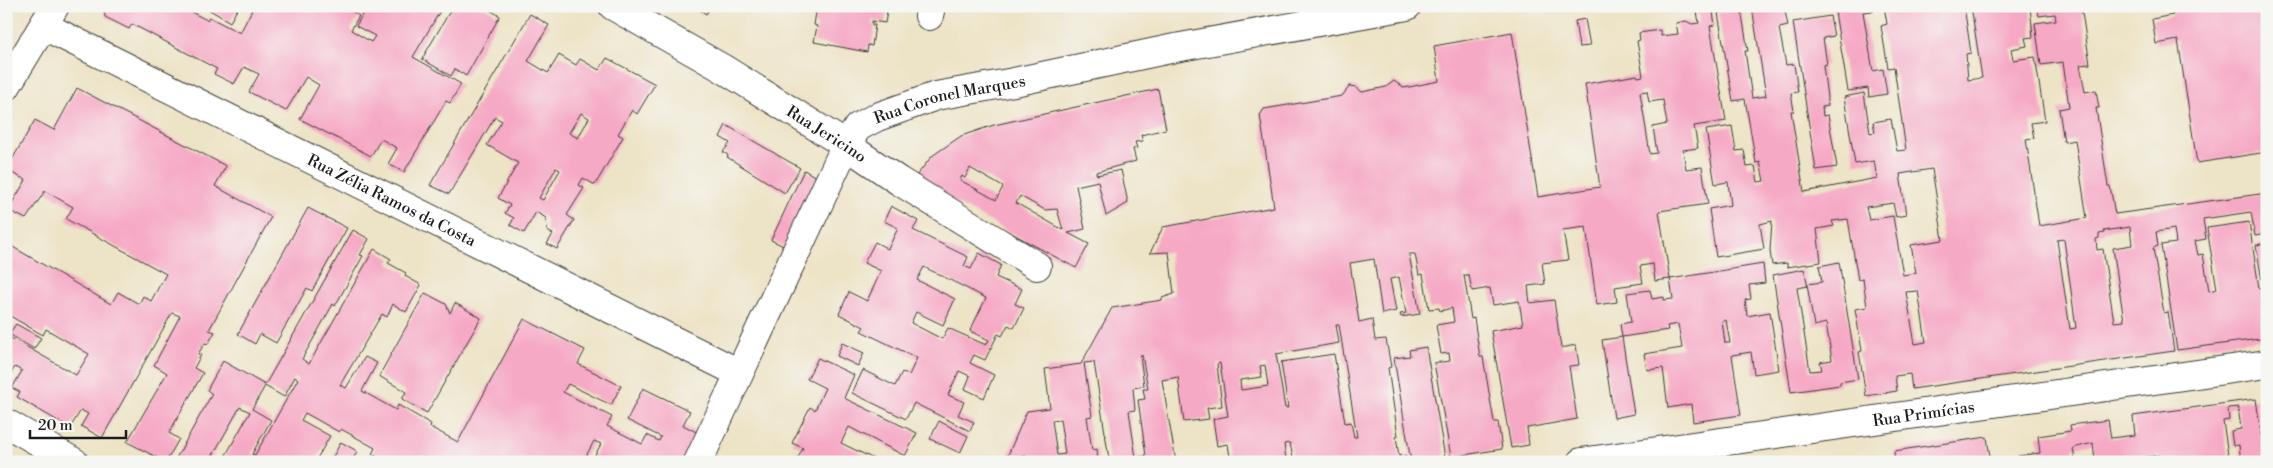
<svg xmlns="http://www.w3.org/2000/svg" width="2273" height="468" viewBox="0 0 2273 468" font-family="'Libre Bodoni',serif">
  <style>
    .building { fill: #f6a9c5; fill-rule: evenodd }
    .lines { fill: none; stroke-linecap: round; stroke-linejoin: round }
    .minor-casing { stroke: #3b3a36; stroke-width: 30 }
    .minor { stroke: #fff; stroke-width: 28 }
    .labels { text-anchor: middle; stroke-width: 4; stroke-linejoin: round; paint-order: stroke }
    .street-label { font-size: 16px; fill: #1c1c1c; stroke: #f6f6f2 }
  </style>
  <rect width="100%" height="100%" fill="#f6f6f2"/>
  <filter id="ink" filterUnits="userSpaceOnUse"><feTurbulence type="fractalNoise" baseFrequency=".02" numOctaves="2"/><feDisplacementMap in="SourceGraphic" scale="10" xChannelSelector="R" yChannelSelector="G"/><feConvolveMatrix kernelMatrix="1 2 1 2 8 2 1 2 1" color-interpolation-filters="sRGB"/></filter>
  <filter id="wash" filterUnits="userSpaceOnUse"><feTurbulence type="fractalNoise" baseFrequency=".0096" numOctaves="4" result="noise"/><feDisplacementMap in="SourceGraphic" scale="20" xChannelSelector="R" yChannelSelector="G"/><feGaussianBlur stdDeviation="1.12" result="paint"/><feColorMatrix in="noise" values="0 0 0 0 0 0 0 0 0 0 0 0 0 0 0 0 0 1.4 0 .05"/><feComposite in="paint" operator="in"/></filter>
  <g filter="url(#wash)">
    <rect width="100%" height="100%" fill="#ede3c6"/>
    <g id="blocks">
      <g class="building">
        <polygon points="104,6 179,6 207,20 209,17 240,33 253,8 249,6 349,6 347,8 359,16 351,30 371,42 375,36 356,26 367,6 443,6 413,57 461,84 450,103 446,101 404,172 388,164 397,148 381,139 371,156 300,119 319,85 306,77 286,111 249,92 259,74 244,67 234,84 214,74 217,69 132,24 129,29 105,17"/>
        <polygon points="203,6 239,6 230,22"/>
        <polygon points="453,6 483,6 500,16 466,76 455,69 451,76 422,59"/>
        <polygon points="694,6 711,6 706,14"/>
        <polygon points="817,6 888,6 885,23 872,21 872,25 875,25 872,46 868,45 867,52 814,42 817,26 814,25"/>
        <path d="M1696,6H1712L1715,25L1710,26L1726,121L1694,126L1698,148L1683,150L1686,169L1702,167L1708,204L1659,211L1670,279L1655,281L1653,264L1640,266L1643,283L1615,287L1617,302L1597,305L1586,227L1563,230L1568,260L1542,263L1545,284L1528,286L1530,303L1554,300L1561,348L1576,345L1579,365L1569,366L1577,419L1527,428L1529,445L1511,448L1491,331L1523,325L1519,301L1493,305L1490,288L1472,291L1469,275H1464L1471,319L1474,318L1480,357H1483L1494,422H1498L1502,449L1451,457L1434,363L1450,361L1449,353L1441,354L1436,325L1454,322L1452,308L1440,311L1439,308L1429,309L1423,274L1419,275L1415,254H1409L1420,314L1401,317L1400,314L1406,313L1399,277L1390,279L1396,311L1382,314L1374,259L1350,263L1359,322L1372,319L1375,340L1386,339L1391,367L1388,368L1398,436L1396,437L1399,456L1405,455L1406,462H1221V459L1230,457L1228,444L1217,446L1213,419L1228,416L1220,363L1217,364L1222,406L1207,408L1209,419L1184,422L1178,377L1162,380L1176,462H1099L1109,459L1094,362L1084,363L1092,416L1087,417L1092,450L1097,449L1098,462H1026V456L1015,458V462H1005L1027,411L1050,408L1045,369L1081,364L1112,308L1162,300V298L1174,294L1169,252L1150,253L1163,227L1274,207L1260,115L1264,109L1342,96L1350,86L1356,87L1362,92L1386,87L1394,81L1404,88L1439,81L1434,46L1512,32L1538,197L1600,187L1585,84L1637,75L1638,77L1643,76L1637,41L1640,40L1639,33L1660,30L1661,36L1678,34L1676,23L1686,21L1692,24L1699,23ZM1647,91L1649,102L1663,100L1667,124L1653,127L1657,153L1650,154L1640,92ZM1336,325H1339L1357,437H1354L1351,422L1345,423L1334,354L1281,362L1288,408H1285L1276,354L1339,343ZM1140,355H1142L1148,389H1143L1145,399L1138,400L1146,456L1136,458L1129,411L1135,410L1133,388L1144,386ZM1265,365L1268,386L1241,390L1240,380L1262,377L1260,366ZM1060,419L1065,454L1057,455L1052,420ZM1290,443L1293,458L1286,460L1284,444Z"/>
        <path d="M1784,6L1788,26L1779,28L1786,65L1794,64L1798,92L1791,93L1794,111H1791L1804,192L1877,178L1874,161L1855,164L1844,97L1864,93L1870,133L1875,132L1873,122L1891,119L1897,151L1906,150L1894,67L1888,68L1881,26L1887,24L1884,6H1964L1971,53L1966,54L1968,80L1982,78L1971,6H2030L2033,37L2025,38L2027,46L2011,49L2013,60L2035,57L2045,121L2031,123L2034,138L2026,139L2039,226L2087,218L2075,140L2064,142L2059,109L2069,107L2063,62L2041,65L2035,23L2056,20L2055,14L2039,16L2037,6H2081L2090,64L2080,65L2085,92L2096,90L2099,108H2096L2108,186H2110L2115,214L2267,193V234L2255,236L2251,212L2203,219L2206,239L2195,241L2198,255L2203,254L2209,291L2217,289L2207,228L2249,222L2259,288L2263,287L2256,245L2267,243V338L2177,350L2161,245L2176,243L2174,229L2156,232L2158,246L2153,248L2164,313L2168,312L2174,351L1912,389L1910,374L1895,376L1897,391L1866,396L1859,352L1862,351L1855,309L1867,307L1863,279L1858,280L1848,219L1832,221L1834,226L1817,229L1821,262L1787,267V263L1772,265L1770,251L1772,221L1760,224L1764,249L1716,257L1709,209L1731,205L1728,182L1715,184L1706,130L1732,126L1736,151L1744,150L1747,167L1755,166L1758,182L1764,181L1760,162L1756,163L1745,99L1733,101L1718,13L1741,9L1748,51H1745L1752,98L1766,96L1752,7ZM1932,169L1943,240L1911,245L1916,273L1903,275L1893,216L1869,220L1866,207L1893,203L1896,217L1906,215L1900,174ZM2130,227L2132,245L2113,248L2124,321L2114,322L2103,249L2097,250L2096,239L2099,238V234L2105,233L2104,231ZM2064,239L2076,328L2070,329L2057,240ZM1918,291L1926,342L1915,344L1906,292Z"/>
        <polygon points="1793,6 1811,6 1811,7 1794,10"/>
        <polygon points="1834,6 1872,6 1873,11 1863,12 1873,71 1883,69 1887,94 1869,97 1868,88 1848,91"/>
        <polygon points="2171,6 2267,6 2267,152 2197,163 2178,40 2156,44 2152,19 2173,15"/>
        <path d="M530,14L549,25L528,61L548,73L559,55L576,65L580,59L599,70L607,58L655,84L637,114L632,110L618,134L623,137L595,185L583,178L579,185L584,188L567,215L574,220L557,249L547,244L553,234L547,231L546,218L536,212L524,233L510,225L514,218L505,213L510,205L498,198L518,163L487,145L502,121L495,117L449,194L430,185ZM581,113L589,118L578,138L569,133ZM556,168L560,170L543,200L539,198Z"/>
        <polygon points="1830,16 1834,36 1823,38 1827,64 1823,65 1828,106 1822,107 1823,116 1828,115 1837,167 1816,170 1793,22"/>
        <polygon points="1585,19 1590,46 1579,47 1575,21"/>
        <polygon points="77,88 226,166 215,186 271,217 209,330 215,332 208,344 205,343 198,354 201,355 194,368 203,373 169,433 179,439 166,462 127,442 167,373 154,365 180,316 172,313 102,438 81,426 88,414 81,410 70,428 17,397 20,392 12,388 22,371 15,367 6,381 6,335 76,375 89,354 46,329 43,335 10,316 9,318 6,317 6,243 111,304 118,292 139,304 143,296 151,301 166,274 66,219 73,207 45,191 26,219 8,210 26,180 6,170 35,120 54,130"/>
        <path d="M1158,89L1166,129L1141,135L1143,141L1135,142L1137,148L1133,149L1136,161L1096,172L1097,175L1121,170L1128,203L1106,216L1098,181L1076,186L1085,229L1068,233L1089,244L1076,268L913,180L932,156L961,136L994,125ZM970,168L1003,187L996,200L960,180L962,176L965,178ZM1020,196L1045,210L1057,209L1063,230L1016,203Z"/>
        <polygon points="726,125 800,168 785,193 727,157 728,155 723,152 730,143 720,137"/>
        <polygon points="804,170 818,178 792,250 771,240"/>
        <path d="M891,206L918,221L913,230L968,257L964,266L971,269L979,253L1001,265L996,277L1022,289L1015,304L1024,308L1014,328L1008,325L1002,336L998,334L985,360L974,355L970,363L994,375L984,398L965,389L970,376L959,371L948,395L964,402L958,415L974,422L970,431L914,403L906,419L852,393L863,370L895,386L902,372L909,375L917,358L861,331L864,327L839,314L849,292L867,301L881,271L864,263L875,242L888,249L898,228L884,221ZM924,267L986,298L970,331L989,340L986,345L948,328L942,339L911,323L916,312L943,325L955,299L917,280Z"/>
        <polygon points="308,208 347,228 312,291 307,288 276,343 260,334 255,344 238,334"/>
        <path d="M353,230L369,239L360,255L363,256L335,306L333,304L302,359L309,364L374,249L391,259L388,263L406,273L405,276L421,285L406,312L393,304L387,317L382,314L340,385L346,388L365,357L377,363L362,391L396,410L398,405L431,424L430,427L458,442L524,319L585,350L578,364L621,386L611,405L568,384L563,392L612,417L607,426L642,444L647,435L659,441L661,437L627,420L643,388L690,411L683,425L700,434L686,462H603L594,457L601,444L594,441L585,458L593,462H386L372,454L375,448L341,429L339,432L305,413L301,420L330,436L315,462H283L279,460L278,462H222L250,412L240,407L209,462H174L212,394L207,390L223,361L265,385ZM295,377L298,379L255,455L252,454L271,420L252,409L265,386L284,397Z"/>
        <polygon points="1839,262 1858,379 1840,382 1840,385 1791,392 1773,275 1804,269 1808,286 1797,288 1810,371 1822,370 1820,362 1832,360 1826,323 1814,326 1807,284 1822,282 1819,266"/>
        <path d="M1763,264L1765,283L1749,285L1751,299L1745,300L1747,316L1770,312L1779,370L1754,374L1751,352L1732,355L1741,415L1693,422L1691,404L1668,408L1663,368L1647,370L1644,354L1682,348L1678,324L1667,326L1668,330L1622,337L1620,324L1631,322L1627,293L1650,290L1652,299L1664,297V300L1673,299L1670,279ZM1726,320L1730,343H1725L1722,321Z"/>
        <polygon points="425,293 446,304 450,313 455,303 481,318 427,413 402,399 406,392 379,376"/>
        <polygon points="16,324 41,338 34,349 9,334"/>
        <polygon points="1622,337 1634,414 1614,418 1602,340"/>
        <polygon points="842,343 864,353 858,366 837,356"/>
        <polygon points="1426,347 1445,458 1411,462 1394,358 1410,356 1409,350"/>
        <polygon points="818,358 854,375 844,398 917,433 905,456 849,427 841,443 880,462 801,462 797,460 803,448 792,443 810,407 815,410 825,388 807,379"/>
        <polygon points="2256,399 2265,462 2241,462 2239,445 2233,446 2231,431 2241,429 2238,407 2228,408 2229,420 2223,421 2229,462 2160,462 2159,455 2134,459 2135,462 2095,462 2093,443 2073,448 2075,460 2067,462 2019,462 2018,456 2040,453 2038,436 2071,431 2070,425 2108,420 2111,438 2135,435 2133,416"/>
        <polygon points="939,421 968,436 960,453 930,439"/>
        <polygon points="1987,437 1990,457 1988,458 1989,462 1895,462 1894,451"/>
        <polygon points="341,442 357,451 352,462 330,462"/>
        <polygon points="6,455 18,462 6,462"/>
      </g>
    </g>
  </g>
  <g filter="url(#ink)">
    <use href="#blocks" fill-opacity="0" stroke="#3b3a36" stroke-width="1"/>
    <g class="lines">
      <g class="minor-casing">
        <g id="minor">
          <path id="s1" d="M613,6L722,68L846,145L899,181L1037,266"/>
          <polyline points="929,16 931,6"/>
          <path id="s2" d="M44,26L739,373"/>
          <polyline points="6,87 55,6"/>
          <polyline points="6,423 74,462"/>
          <path id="s3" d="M698,462L846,145L858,127L877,117L936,96L1014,82L1175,48L1407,6"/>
          <path id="s4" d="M1581,462L2267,364"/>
        </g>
      </g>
      <use href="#minor" class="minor"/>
    </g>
  </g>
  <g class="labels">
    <g class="street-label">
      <text dy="6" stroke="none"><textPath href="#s3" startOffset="468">Rua Coronel Marques</textPath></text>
      <text dy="6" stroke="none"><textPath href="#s1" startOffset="249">Rua Jericino</textPath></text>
      <text dy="6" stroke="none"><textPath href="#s2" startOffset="389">Rua Zélia Ramos da Costa</textPath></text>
      <text dy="6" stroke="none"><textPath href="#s4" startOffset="346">Rua Primícias</textPath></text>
    </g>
  </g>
  <rect width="2273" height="468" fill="none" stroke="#f6f6f2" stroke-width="25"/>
  <path d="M30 430v8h96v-8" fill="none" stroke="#1c1c1c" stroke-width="2.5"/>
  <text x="38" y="430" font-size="15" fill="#1c1c1c" stroke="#f6f6f2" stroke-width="4" paint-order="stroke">20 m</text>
</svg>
